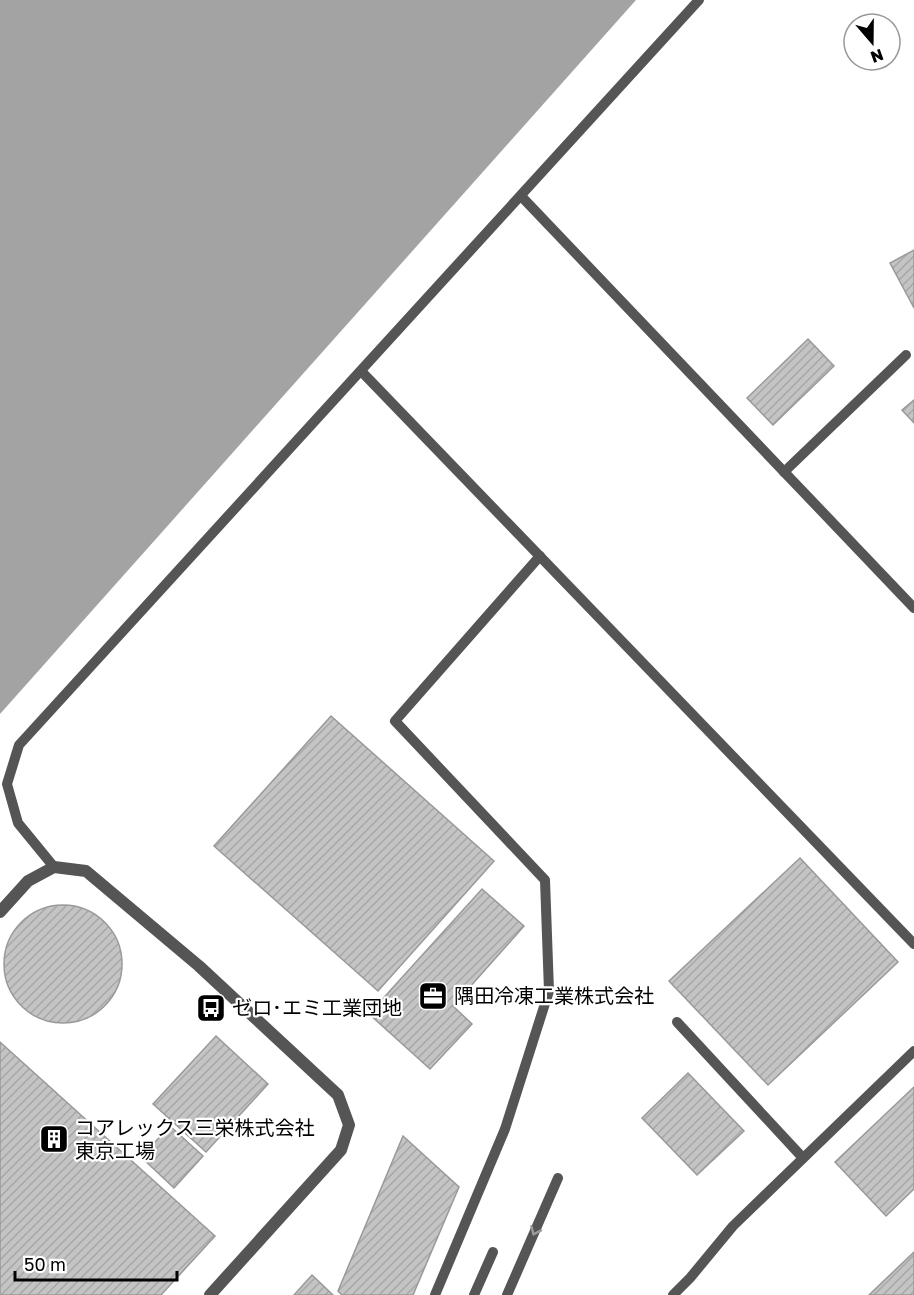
<svg xmlns="http://www.w3.org/2000/svg" width="914" height="1295" viewBox="0 0 914 1295" font-family="'Golos Text','Noto Sans JP',sans-serif">
  <style>
    .water { fill: #a3a3a3 }
    .building { fill: url(#building-hatch); stroke: #999; stroke-width: 1.5 }
    .lines { fill: none; stroke-linecap: round; stroke-linejoin: round }
    .service { stroke: #555; stroke-width: 10 }
    .minor { stroke: #555; stroke-width: 12 }
    .oneway { stroke: #999 }
    .labels { text-anchor: middle; stroke-width: 4.5; stroke-linejoin: round; paint-order: stroke }
    .poi-label { font-size: 20px; fill: #000; stroke: #fff; text-anchor: start }
  </style>
  <defs>
    <pattern id="building-hatch" width="6" height="6" patternUnits="userSpaceOnUse" patternTransform="scale(1.5)"><rect width="6" height="6" fill="#c4c4c4"/><path d="M-1 1l2-2M0 6l6-6M5 7l2-2" fill="none" stroke="#a7a7a7"/></pattern>
  </defs>
  <rect width="100%" height="100%" fill="#fff"/>
  <polygon class="water" points="0,0 636,0 0,714"/>
  <g class="building">
    <polygon points="914,250 914,308 890,263"/>
    <polygon points="808,339 834,366 773,425 747,398"/>
    <polygon points="914,400 914,423 902,410"/>
    <polygon points="331,716 494,861 378,991 214,846"/>
    <polygon points="800,858 898,962 768,1085 669,981"/>
    <polygon points="482,889 524,926 453,1006 472,1024 430,1069 369,1014"/>
    <circle cx="63" cy="964" r="59"/>
    <polygon points="216,1036 268,1084 206,1152 153,1104"/>
    <polygon points="0,1042 215,1236 161,1295 0,1295"/>
    <polygon points="688,1073 744,1131 697,1175 642,1118"/>
    <polygon points="914,1087 914,1189 886,1216 835,1162"/>
    <polygon points="170,1126 203,1156 174,1188 141,1157"/>
    <polygon points="403,1136 459,1187 413,1295 342,1295 338,1291"/>
    <polygon points="914,1252 914,1295 869,1295"/>
    <polygon points="312,1275 333,1295 294,1295"/>
  </g>
  <g class="lines">
    <g class="service">
      <polyline points="521,196 914,608"/>
      <polyline points="361,371 914,944"/>
      <polyline points="784,472 906,355"/>
      <polyline points="54,867 18,823 7,784 19,745 699,0"/>
      <polyline points="677,1022 803,1158"/>
      <polyline points="435,1295 505,1129 549,991 545,880 395,721 540,556"/>
      <polyline points="474,1295 493,1252"/>
      <polyline points="507,1295 558,1178"/>
      <polyline points="673,1295 690,1278 733,1226 914,1051"/>
    </g>
    <polyline class="minor" points="0,912 28,881 54,867 86,871 199,966 338,1095 349,1125 341,1150 210,1295"/>
  </g>
  <defs><path id="oneway-chevron" d="M-2-3.5L2.5 0L-2 3.5" fill="none" stroke-width="1.6" stroke-linecap="round" stroke-linejoin="round" transform="scale(1.5)"/></defs>
  <use class="oneway" href="#oneway-chevron" transform="translate(535 1231) rotate(114)"/>
  <defs>
    <g id="office-square" transform="scale(1.5)"><rect x="-9" y="-9" width="18" height="18" rx="4" fill="#000" stroke="#fff"/><path d="M-6-3h4V-5.5h4V-3h4V5H-6ZM-1-4.5V-3h2v-1.5ZM-6 0V1H6V0Z" fill="#fff"/></g>
    <g id="bus-square" transform="scale(1.5)"><rect x="-9" y="-9" width="18" height="18" rx="4" fill="#000" stroke="#fff"/><path d="M-5-6H5V4H4V6H2V4H-2V6H-4V4H-5ZM-3.5-4V0h7V-4ZM-3.5 1.2v1.5H-2V1.2ZM2 1.2v1.5H3.5V1.2Z" fill="#fff"/></g>
    <g id="building-square" transform="scale(1.5)"><rect x="-9" y="-9" width="18" height="18" rx="4" fill="#000" stroke="#fff"/><path d="M-4-6H4V6H1V3H-1V6H-4ZM-2.5-4.3h1.7v1.8h-1.7ZM.8-4.3h1.7v1.8H.8ZM-2.5-1h1.7V.8h-1.7ZM.8-1h1.7V.8H.8Z" fill="#fff"/></g>
  </defs>
  <g fill-rule="evenodd">
    <use href="#office-square" x="433" y="996"/>
    <use href="#bus-square" x="211" y="1008"/>
    <use href="#building-square" x="54" y="1139"/>
  </g>
  <g class="labels">
    <g class="poi-label">
      <text x="454" y="1003">隅田冷凍工業株式会社</text>
      <text x="232" y="1015">ゼロ･エミ工業団地</text>
      <text x="75" y="1135">コアレックス三栄株式会社<tspan x="75" dy="23">東京工場</tspan></text>
    </g>
  </g>
  <g transform="translate(872 42) rotate(160)"><circle r="28" fill="#ffffff" stroke="#999999" stroke-width="1.5"/>
  <path d="M0-4.5L10 22L0 15L-10 22Z" fill="#000000"/>
  <text y="-9" font-size="16" font-weight="bold" text-anchor="middle" fill="#000000">N</text>
  </g>
  <path d="M15 1271v9h162v-9" fill="none" stroke="#000000" stroke-width="3"/>
  <text x="24" y="1271" font-size="18" fill="#000000" stroke="#ffffff" stroke-width="4.5" paint-order="stroke">50 m</text>
</svg>
